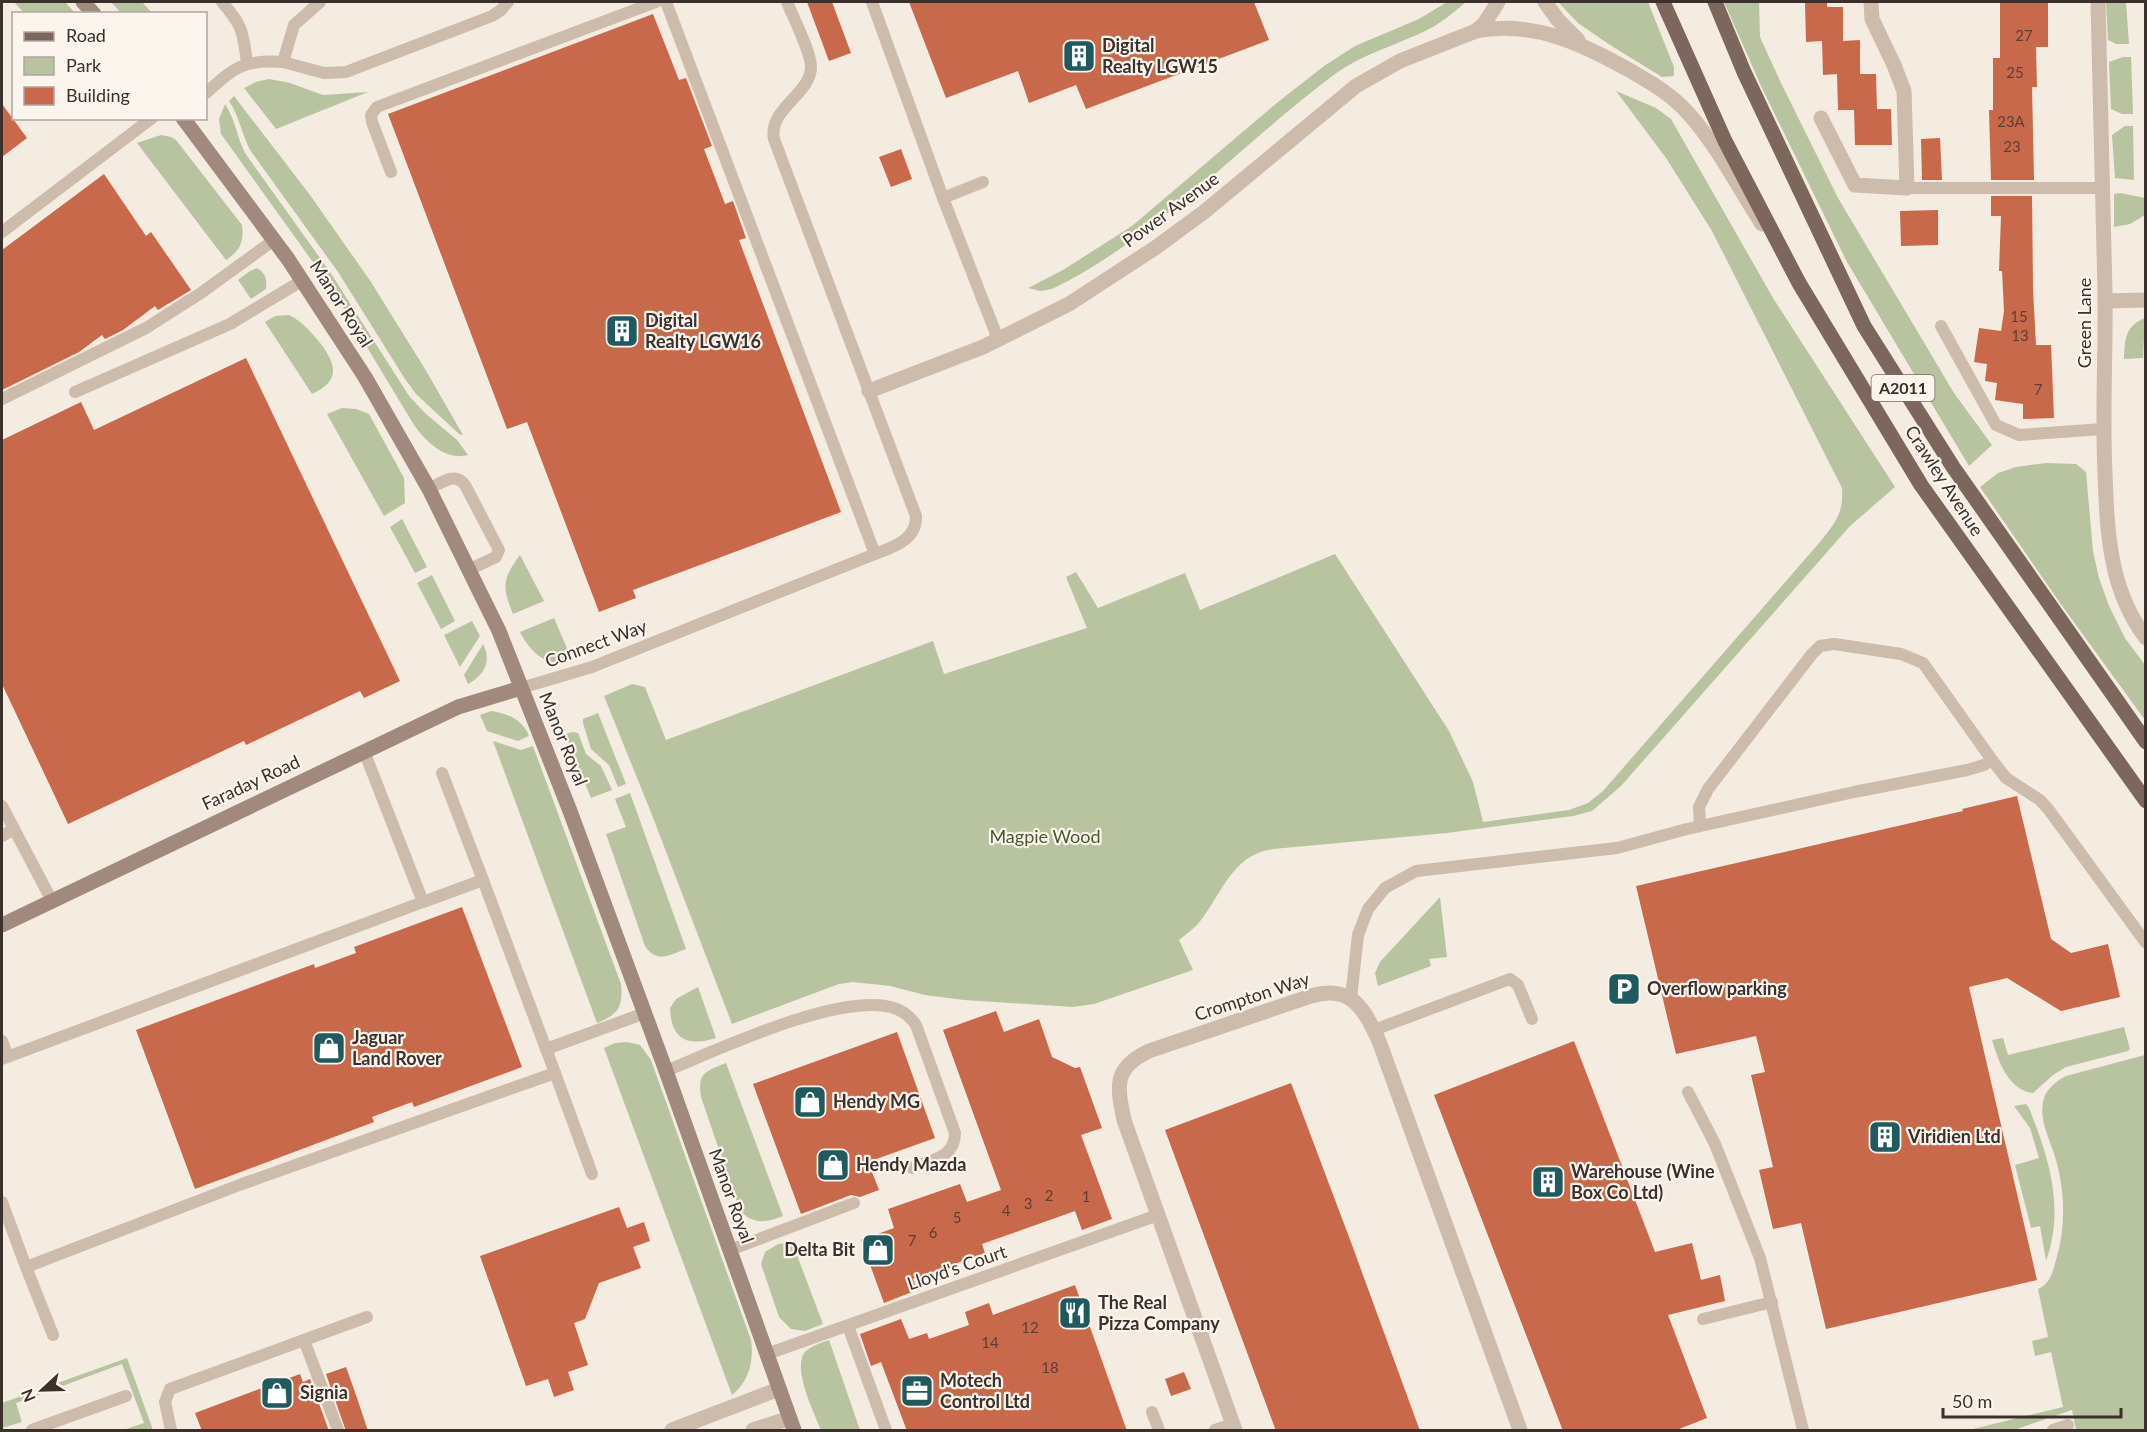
<svg xmlns="http://www.w3.org/2000/svg" width="2147" height="1432" viewBox="0 0 2147 1432" font-family="Lato,sans-serif">
  <style>
    .green { fill: #b8c4a0 }
    .building { fill: #c8694b }
    .lines { fill: none; stroke-linecap: round; stroke-linejoin: round }
    .lane { stroke: #cdbbac; stroke-width: 12 }
    .street { stroke: #cdbbac; stroke-width: 15 }
    .secondary { stroke: #a18a7d; stroke-width: 15 }
    .primary { stroke: #7d675c; stroke-width: 15 }
    .labels { text-anchor: middle; stroke-width: 4.5; stroke-linejoin: round; paint-order: stroke }
    .number-label { font-size: 15px; fill: #5e3e33 }
    .shield { fill: #fbf5ee; stroke: #756b66; stroke-width: 1.5 }
    .shield-label { font-size: 16px; font-weight: bold; fill: #3b302b }
    .poi-label { font-size: 18px; font-weight: bold; fill: #3b302b; stroke: #fbf5ee; text-anchor: start }
    .street-label { font-size: 18px; fill: #3b302b; stroke: #fbf5ee }
    .park-label { font-size: 18px; fill: #4a5a2e; stroke: #fbf5ee }
  </style>
  <rect width="100%" height="100%" fill="#f4ebe1"/>
  <g class="green">
    <polygon points="14,2 65,2 75,13 24,13"/>
    <polygon points="111,2 142,2 152,13 121,13"/>
    <path d="M1447,2H1466C1455,11 1443,22 1429,29C1398,45 1364,53 1335,74C1242,143 1156,239 1052,289L1040,291L1028,288L1063,270L1132,226L1278,102L1324,66L1355,46L1419,19Z"/>
    <polygon points="1558,2 1648,2 1674,67 1674,76 1662,77 1610,45 1578,23"/>
    <polygon points="1724,2 1759,2 1760,37 1781,83 1838,198 1954,393 1992,445 1969,466 1847,262 1761,86"/>
    <polygon points="2106,2 2126,2 2129,44 2116,44 2108,40"/>
    <polygon points="2123,57 2131,57 2133,114 2122,114 2111,109 2109,62"/>
    <polygon points="269,79 290,83 323,95 368,92 276,129 244,88 256,82"/>
    <path d="M1616,91L1656,108L1671,119L1773,298L1895,487L1850,526L1621,786L1592,811L1573,816L1447,833L1273,849C1231,854 1221,897 1197,925C1192,930 1185,935 1179,940L1193,970L1094,1004L1073,1007L964,1000L925,995L890,986L853,982L839,984L732,1024L652,815L604,696L632,684L645,687L666,740L933,641L944,674L1087,628L1066,577L1076,572L1098,608L1185,573L1200,610L1335,554L1449,731L1473,782L1483,822L1569,810L1588,803L1603,791L1820,542C1835,523 1844,513 1842,488L1712,231L1666,158Z"/>
    <path d="M234,96L310,195L371,282L425,369L463,435L459,434L416,394L405,379L338,272L250,150C242,134 239,116 229,101Z"/>
    <path d="M225,104C236,120 237,140 247,156L330,272L409,396L426,414L457,440L468,455C446,461 426,442 414,425L330,286L221,134L219,119Z"/>
    <polygon points="2125,126 2133,126 2134,180 2115,178 2112,135"/>
    <path d="M161,135L171,137L176,140L242,225C244,242 240,251 226,260L137,143Z"/>
    <polygon points="2120,193 2145,198 2145,215 2130,224 2114,227 2114,194"/>
    <path d="M257,268C266,274 267,279 266,289L251,299L238,280L250,271Z"/>
    <path d="M289,315C303,322 311,332 321,344C337,366 340,381 312,394L265,322L275,316Z"/>
    <path d="M2145,318L2143,358L2124,359C2125,339 2125,326 2145,318Z"/>
    <polygon points="342,408 356,409 369,414 404,478 405,503 384,516 327,414"/>
    <polygon points="2046,463 2076,464 2086,472 2093,551 2099,578 2109,606 2125,638 2145,665 2145,720 2060,603 1980,487 1998,473 2016,467"/>
    <polygon points="402,519 427,567 415,573 390,527"/>
    <path d="M520,555L544,601L513,614C502,587 502,579 520,555Z"/>
    <polygon points="432,575 455,621 441,629 417,583"/>
    <path d="M554,618L572,660C547,669 531,653 520,632Z"/>
    <polygon points="472,621 480,636 460,667 444,635"/>
    <path d="M483,644C492,662 484,675 468,684L464,675Z"/>
    <path d="M491,711C507,713 523,720 529,736L518,741L487,731L480,715Z"/>
    <polygon points="598,713 626,784 618,787 609,765 591,749 583,723 583,719"/>
    <polygon points="573,732 578,733 586,754 601,766 612,790 591,798 565,734"/>
    <path d="M493,741L521,750L533,746L621,984C623,1007 619,1014 597,1023Z"/>
    <path d="M630,793L686,949C669,955 657,964 645,946L606,834L626,827L615,799Z"/>
    <polygon points="1440,897 1447,957 1429,959 1431,966 1378,986 1375,973 1380,962"/>
    <path d="M698,987L716,1038C688,1047 671,1040 670,1008L676,999Z"/>
    <path d="M2124,1027L2130,1049L2128,1051L2066,1067L2053,1075L2033,1093C2008,1090 1998,1060 1992,1040L2003,1038L2008,1055Z"/>
    <path d="M627,1042L640,1045L651,1060L751,1340C754,1362 749,1381 732,1395L604,1048L615,1043Z"/>
    <path d="M2145,1055V1430H2076L2072,1410L2014,1430H1969L2063,1407L2051,1352L2035,1356L2032,1341L2048,1337L2038,1289C2050,1284 2053,1272 2056,1260C2066,1227 2065,1192 2056,1160C2051,1141 2039,1122 2043,1102C2045,1090 2056,1081 2066,1076Z"/>
    <path d="M726,1063L783,1216C767,1223 750,1225 739,1208L701,1097C697,1073 706,1071 726,1063Z"/>
    <path d="M2026,1104L2029,1108C2049,1158 2065,1208 2046,1261L2040,1226L2031,1228L2015,1165L2039,1158L2030,1128L2014,1106Z"/>
    <polygon points="792,1242 823,1324 805,1331 791,1329 779,1317 761,1264 765,1252 778,1244"/>
    <path d="M829,1340L860,1430H821C814,1413 793,1370 804,1353C810,1346 821,1343 829,1340Z"/>
    <polygon points="127,1358 153,1430 123,1430 144,1423 122,1364 16,1403 22,1422 2,1428 2,1403"/>
  </g>
  <g class="building">
    <polygon points="807,2 832,2 851,53 829,61"/>
    <polygon points="909,2 1254,2 1269,40 1086,109 1076,85 1029,103 1018,71 946,98"/>
    <polygon points="1805,2 1827,2 1827,7 1843,7 1843,41 1860,40 1860,74 1876,74 1877,109 1891,109 1892,145 1855,145 1854,110 1838,110 1837,74 1823,75 1822,41 1806,42"/>
    <polygon points="2000,2 2048,2 2048,47 2036,47 2037,87 2032,87 2034,180 1991,180 1989,110 1993,110 1993,58 2000,58"/>
    <polygon points="653,14 679,80 686,78 712,146 704,149 725,204 733,201 746,238 739,240 841,512 633,590 636,598 599,612 527,422 507,429 388,114"/>
    <polygon points="2,104 27,138 2,157"/>
    <polygon points="1940,138 1942,180 1922,180 1921,139"/>
    <polygon points="901,149 912,179 891,187 879,157"/>
    <polygon points="104,174 146,236 151,232 191,290 158,310 155,306 123,330 105,339 102,335 79,352 2,390 2,250"/>
    <polygon points="1991,196 2032,196 2033,289 2036,345 2051,345 2054,418 2023,419 2023,404 1995,400 1997,383 1985,381 1987,364 1974,362 1979,328 2001,331 2004,311 2002,271 1999,271 2001,216 1991,216"/>
    <polygon points="1938,210 1938,245 1901,246 1900,211"/>
    <polygon points="246,358 400,681 364,698 360,691 246,745 244,741 68,824 2,684 2,440 81,402 94,430"/>
    <polygon points="2017,796 2051,939 2071,953 2108,944 2120,997 2061,1011 2007,978 1969,987 2037,1280 1826,1329 1801,1223 1773,1229 1759,1170 1773,1167 1751,1075 1765,1072 1756,1036 1676,1054 1636,886 1963,811 1962,809"/>
    <polygon points="462,907 522,1067 414,1107 412,1102 372,1117 374,1122 195,1189 136,1030 314,964 315,968 356,953 354,947"/>
    <polygon points="996,1011 1004,1032 1039,1019 1052,1057 1075,1068 1080,1067 1102,1128 1081,1135 1112,1219 1082,1230 1075,1211 982,1244 985,1253 913,1279 917,1290 884,1303 861,1240 894,1228 888,1209 960,1184 967,1202 1001,1190 943,1030"/>
    <polygon points="897,1032 935,1138 868,1162 879,1190 860,1197 851,1195 801,1214 753,1084"/>
    <polygon points="1574,1041 1655,1252 1692,1243 1701,1280 1720,1275 1725,1301 1668,1315 1707,1418 1674,1431 1563,1431 1434,1095"/>
    <polygon points="1291,1083 1352,1245 1420,1431 1276,1431 1165,1130"/>
    <polygon points="619,1207 627,1228 644,1222 650,1241 633,1247 641,1268 599,1283 585,1319 574,1323 588,1365 568,1372 574,1390 554,1397 548,1379 526,1386 480,1256"/>
    <polygon points="1075,1285 1127,1431 907,1431 881,1362 871,1366 860,1334 901,1319 909,1339 927,1333 929,1339 969,1325 965,1312 989,1303 993,1315"/>
    <polygon points="346,1367 357,1398 368,1431 346,1431 326,1374"/>
    <polygon points="1184,1372 1191,1389 1171,1396 1165,1379"/>
    <polygon points="300,1374 303,1382 310,1379 329,1431 202,1431 195,1413"/>
  </g>
  <g class="lines">
    <g class="lane">
      <path d="M222,2C243,26 243,32 247,63"/>
      <path d="M787,2C793,17 811,52 811,67C811,94 768,109 774,139L916,516C917,540 893,547 875,554"/>
      <polyline points="872,2 943,198 998,339"/>
      <polyline points="283,62 324,73 346,72 492,16 501,10 508,2"/>
      <path d="M206,93C234,68 243,59 283,62L294,25L320,2"/>
      <polyline points="391,172 372,122 371,115 377,107 656,2"/>
      <polyline points="1907,188 2103,188"/>
      <polyline points="943,198 983,182"/>
      <polyline points="2,232 152,118"/>
      <polyline points="1941,326 1996,425 2019,435 2103,429"/>
      <polyline points="75,392 230,324 303,280"/>
      <polyline points="2,399 146,328 201,293 274,240"/>
      <path d="M429,489C441,483 455,471 465,485L499,550L496,557L470,569"/>
      <polyline points="521,688 592,667 875,554 666,2"/>
      <polyline points="1992,760 2006,778 2040,800 2049,810 2146,943"/>
      <polyline points="442,773 483,880"/>
      <polyline points="2,806 52,901"/>
      <polyline points="2,836 14,829"/>
      <polyline points="1351,998 1358,935 1368,909 1385,888 1416,871 1617,848 1687,829 1854,792 1967,770 1984,765 1992,760 1923,663 1901,654 1834,644 1820,646 1812,654 1708,789 1699,807 1700,826"/>
      <polyline points="1374,1030 1510,979 1518,985 1532,1019"/>
      <polyline points="2,1041 8,1057"/>
      <polyline points="546,1049 645,1013"/>
      <polyline points="2,1059 423,902 364,751"/>
      <path d="M666,1071C720,1049 835,994 891,1007C902,1010 910,1016 916,1025L955,1133C955,1158 931,1160 912,1168"/>
      <polyline points="555,1073 592,1174"/>
      <polyline points="1688,1092 1715,1144 1760,1258 1803,1430"/>
      <polyline points="2,1202 26,1267 242,1184 555,1073 483,880 423,902"/>
      <polyline points="730,1250 854,1203"/>
      <polyline points="26,1267 53,1335"/>
      <polyline points="1703,1319 1772,1302"/>
      <polyline points="848,1326 886,1430"/>
      <polyline points="304,1340 367,1317"/>
      <polyline points="767,1354 1158,1215"/>
      <polyline points="1152,1412 1159,1430"/>
      <polyline points="32,1430 126,1396"/>
      <polyline points="171,1430 165,1402 170,1389 304,1340 338,1430"/>
      <polyline points="1215,1430 1233,1424"/>
      <polyline points="2053,1430 2068,1425"/>
    </g>
    <g class="street">
      <polyline points="1545,2 1558,20 1578,40"/>
      <path d="M2098,2C2101,98 2103,195 2105,292C2106,352 2102,413 2105,473C2107,530 2109,590 2146,638"/>
      <polyline points="1476,31 1484,24 1498,2"/>
      <polyline points="1821,118 1855,185 1907,188 1904,91 1894,65 1872,19 1871,2"/>
      <polyline points="2105,301 2146,300"/>
      <path d="M869,391L983,347L1069,304L1155,248L1204,212L1356,86L1400,61L1476,31C1532,20 1581,43 1629,70C1650,82 1671,94 1688,113C1717,145 1738,187 1762,224"/>
      <polyline points="672,1430 779,1389"/>
      <polyline points="753,1430 790,1418"/>
      <path d="M1235,1430L1124,1120C1117,1086 1113,1068 1149,1051L1311,996C1352,984 1364,1009 1379,1041L1520,1430"/>
    </g>
    <g class="secondary">
      <polyline points="83,2 94,14"/>
      <polyline points="183,118 288,259 365,377 429,489 499,631 570,811 666,1071 794,1430"/>
      <polyline points="2,925 458,707 521,688"/>
    </g>
    <g class="primary">
      <polyline points="1663,2 1725,141 1799,283 1921,485 2146,801"/>
      <polyline points="1715,2 1744,72 1864,326 1953,467 2146,742"/>
    </g>
  </g>
  <defs>
    <g id="building-square" transform="scale(1.725)"><rect x="-9" y="-9" width="18" height="18" rx="4" fill="#1f5a5e" stroke="#fbf5ee"/><path d="M-4-6H4V6H1V3H-1V6H-4ZM-2.5-4.3h1.7v1.8h-1.7ZM.8-4.3h1.7v1.8H.8ZM-2.5-1h1.7V.8h-1.7ZM.8-1h1.7V.8H.8Z" fill="#fff"/></g>
    <g id="parking-square" transform="scale(1.725)"><rect x="-9" y="-9" width="18" height="18" rx="4" fill="#1f5a5e" stroke="#fbf5ee"/><path d="M-3.5-5.5H1a3.5 3.5 0 0 1 0 7H-1V5.5H-3.5ZM-1-3.4V-.6H.8a1.4 1.4 0 0 0 0-2.8Z" fill="#fff"/></g>
    <g id="shop-square" transform="scale(1.725)"><rect x="-9" y="-9" width="18" height="18" rx="4" fill="#1f5a5e" stroke="#fbf5ee"/><path d="M-5-2.5h2.3a2.7 3.5 0 0 1 5.4 0H5L5.5 6h-11ZM-1.5-2.5h3a1.5 2.3 0 0 0-3 0Z" fill="#fff"/></g>
    <g id="restaurant-square" transform="scale(1.725)"><rect x="-9" y="-9" width="18" height="18" rx="4" fill="#1f5a5e" stroke="#fbf5ee"/><path d="M-5-6h1v4h1v-4h1v4h1v-4h1v5L-1.5 .5V6h-2V.5L-5-1ZM5-6V6H3V1.5H1.5Q1.5-4 5-6Z" fill="#fff"/></g>
    <g id="office-square" transform="scale(1.725)"><rect x="-9" y="-9" width="18" height="18" rx="4" fill="#1f5a5e" stroke="#fbf5ee"/><path d="M-6-3h4V-5.5h4V-3h4V5H-6ZM-1-4.5V-3h2v-1.5ZM-6 0V1H6V0Z" fill="#fff"/></g>
  </defs>
  <g fill-rule="evenodd">
    <use href="#building-square" x="1079" y="56"/>
    <use href="#building-square" x="622" y="331"/>
    <use href="#parking-square" x="1624" y="989"/>
    <use href="#shop-square" x="329" y="1048"/>
    <use href="#shop-square" x="810" y="1102"/>
    <use href="#building-square" x="1885" y="1137"/>
    <use href="#shop-square" x="833" y="1165"/>
    <use href="#building-square" x="1548" y="1182"/>
    <use href="#shop-square" x="878" y="1250"/>
    <use href="#restaurant-square" x="1075" y="1313"/>
    <use href="#office-square" x="917" y="1391"/>
    <use href="#shop-square" x="277" y="1393"/>
  </g>
  <g class="labels">
    <g class="number-label">
      <text x="2024" y="41">27</text>
      <text x="2015" y="78">25</text>
      <text x="2011" y="127">23A</text>
      <text x="2012" y="152">23</text>
      <text x="2019" y="322">15</text>
      <text x="2020" y="341">13</text>
      <text x="2038" y="395">7</text>
      <text x="1049" y="1201">2</text>
      <text x="1086" y="1202">1</text>
      <text x="1028" y="1209">3</text>
      <text x="1006" y="1216">4</text>
      <text x="957" y="1223">5</text>
      <text x="933" y="1238">6</text>
      <text x="912" y="1246">7</text>
      <text x="1030" y="1333">12</text>
      <text x="990" y="1348">14</text>
      <text x="1050" y="1373">18</text>
    </g>
    <rect class="shield" x="1871.5" y="375" width="63" height="26" rx="4.5"/>
    <g class="shield-label">
      <text x="1903" y="394">A2011</text>
    </g>
    <g class="poi-label">
      <text x="1102" y="52">Digital<tspan x="1102" dy="21">Realty LGW15</tspan></text>
      <text x="645" y="327">Digital<tspan x="645" dy="21">Realty LGW16</tspan></text>
      <text x="1647" y="995">Overflow parking</text>
      <text x="352" y="1044">Jaguar<tspan x="352" dy="21">Land Rover</tspan></text>
      <text x="833" y="1108">Hendy MG</text>
      <text x="1908" y="1143">Viridien Ltd</text>
      <text x="856" y="1171">Hendy Mazda</text>
      <text x="1571" y="1178">Warehouse (Wine<tspan x="1571" dy="21">Box Co Ltd)</tspan></text>
      <text x="855" y="1256" text-anchor="end">Delta Bit</text>
      <text x="1098" y="1309">The Real<tspan x="1098" dy="21">Pizza Company</tspan></text>
      <text x="940" y="1387">Motech<tspan x="940" dy="21">Control Ltd</tspan></text>
      <text x="300" y="1399">Signia</text>
    </g>
    <g class="street-label">
      <text transform="translate(1171 210) rotate(-36)" y="6">Power Avenue</text>
      <text transform="translate(341 304) rotate(57)" y="6">Manor Royal</text>
      <text transform="translate(2085 323) rotate(-90)" y="6">Green Lane</text>
      <text transform="translate(1944 481) rotate(57)" y="6">Crawley Avenue</text>
      <text transform="translate(596 644) rotate(-20)" y="6">Connect Way</text>
      <text transform="translate(563 739) rotate(68)" y="6">Manor Royal</text>
      <text transform="translate(251 783) rotate(-25)" y="6">Faraday Road</text>
      <text transform="translate(1252 997) rotate(-18)" y="6">Crompton Way</text>
      <text transform="translate(731 1196) rotate(70)" y="6">Manor Royal</text>
      <text transform="translate(957 1268) rotate(-19)" y="6">Lloyd's Court</text>
    </g>
    <g class="park-label">
      <text x="1045" y="843">Magpie Wood</text>
    </g>
  </g>
  <rect width="2147" height="1432" fill="none" stroke="#3b302b" stroke-width="6"/>
  <rect x="12" y="12" width="195" height="108" fill="#fbf5ee" stroke="#aea6a0" stroke-width="1.5"/>
  <rect x="24" y="32" width="30" height="9" fill="#7d675c" stroke="#aea6a0" stroke-width="1.5"/>
  <text x="66" y="42" font-size="18" fill="#3b302b">Road</text>
  <rect x="24" y="57" width="30" height="18" fill="#b8c4a0" stroke="#aea6a0" stroke-width="1.5"/>
  <text x="66" y="72" font-size="18" fill="#3b302b">Park</text>
  <rect x="24" y="87" width="30" height="18" fill="#c8694b" stroke="#aea6a0" stroke-width="1.5"/>
  <text x="66" y="102" font-size="18" fill="#3b302b">Building</text>
  <g transform="translate(42 1390) rotate(248)" stroke="#fbf5ee" stroke-width="4.5" paint-order="stroke">
  <path d="M0-4.5L10 22L0 15L-10 22Z" fill="#3b302b"/>
  <text y="-9" font-size="16" font-weight="bold" text-anchor="middle" fill="#3b302b">N</text>
  </g>
  <path d="M1943 1408v9h178v-9" fill="none" stroke="#3b302b" stroke-width="3"/>
  <text x="1952" y="1408" font-size="18" fill="#3b302b" stroke="#fbf5ee" stroke-width="4.5" paint-order="stroke">50 m</text>
</svg>
